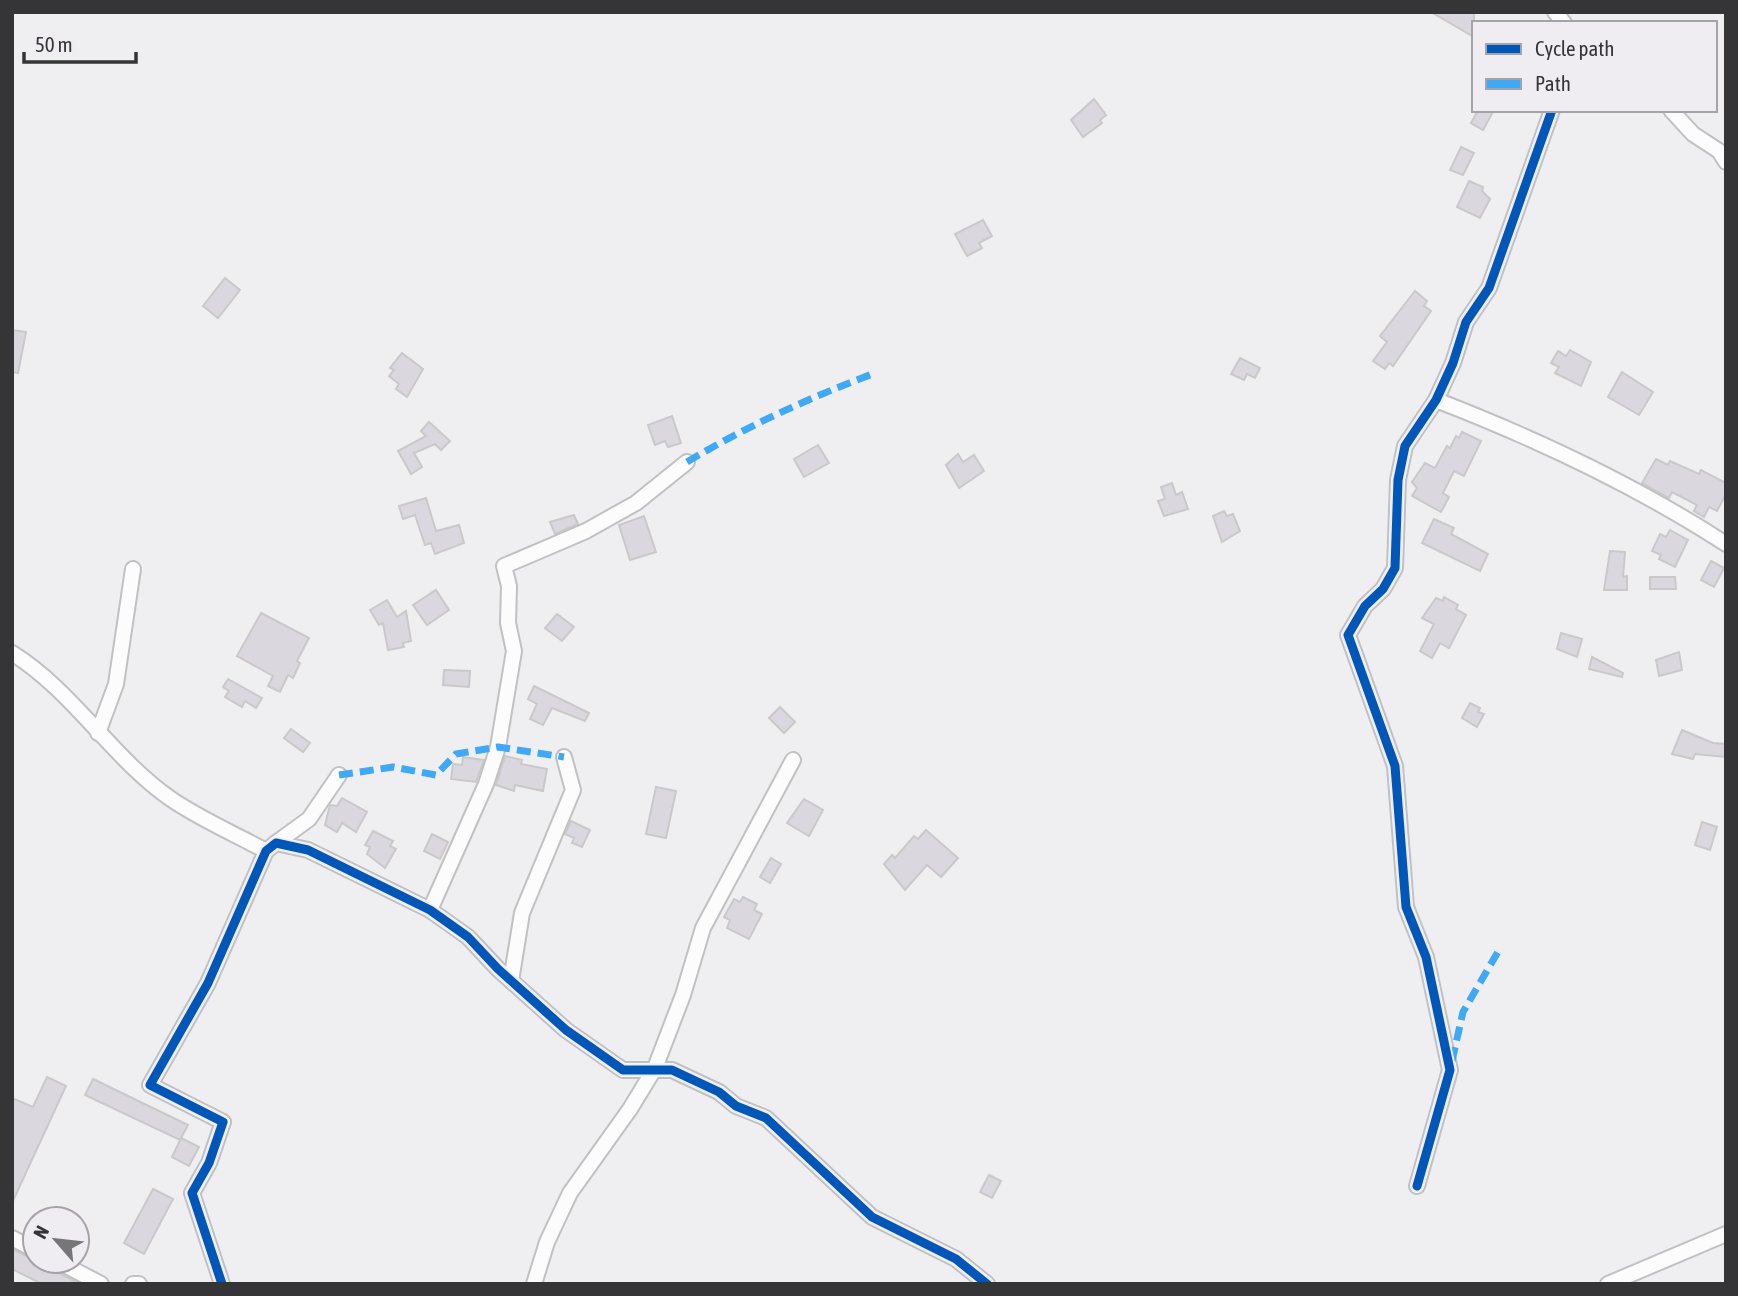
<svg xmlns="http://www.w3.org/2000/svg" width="1738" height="1296" viewBox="0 0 1738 1296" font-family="'Asap Condensed',sans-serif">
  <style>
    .building { fill: #dbd7df; stroke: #cac9ca; stroke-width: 2 }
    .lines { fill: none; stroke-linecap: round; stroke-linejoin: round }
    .minor-casing { stroke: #c1c0c2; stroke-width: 18 }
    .minor { stroke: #fdfcfd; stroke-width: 14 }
    .quiet { stroke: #3fa9f5; stroke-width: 7; stroke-dasharray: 14 7; stroke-linecap: butt }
    .cycleway-casing { stroke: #efedf2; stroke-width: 13 }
    .cycleway { stroke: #0057b8; stroke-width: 9 }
  </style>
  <rect width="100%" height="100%" fill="#efeef1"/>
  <g class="building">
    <polygon points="1431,12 1474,12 1474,37"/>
    <polygon points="1094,99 1106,115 1100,120 1102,123 1083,137 1071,120"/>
    <polygon points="1478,110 1494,110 1483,130 1471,123"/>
    <polygon points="1461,147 1474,153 1463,175 1450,170"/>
    <polygon points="1469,181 1483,187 1482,191 1490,199 1480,218 1457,207"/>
    <polygon points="983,220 992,236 979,243 982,248 967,256 955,234"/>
    <polygon points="225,278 240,290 218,318 203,306"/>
    <polygon points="1415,291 1427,301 1424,306 1431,311 1393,366 1389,363 1385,369 1373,361 1387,342 1380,336"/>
    <polygon points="12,330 26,332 18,373 12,372"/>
    <polygon points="1570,350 1591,362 1581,386 1555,373 1559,367 1551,363 1558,351 1566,356"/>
    <polygon points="402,353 423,369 407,397 396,389 399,384 389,376 394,370 390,368"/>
    <polygon points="1240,358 1260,368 1255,378 1247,374 1244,380 1231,374"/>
    <polygon points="1622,372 1653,392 1639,415 1608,397"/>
    <polygon points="672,416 681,443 668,447 665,441 655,445 648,425"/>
    <polygon points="429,422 450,441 441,450 435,444 414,453 422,467 411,474 398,451 426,436 421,431"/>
    <polygon points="1462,432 1481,441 1464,476 1454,471 1443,493 1449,497 1441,512 1412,496 1417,488 1412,482 1425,463 1435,468 1447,446 1450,448 1456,436 1459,438"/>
    <polygon points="818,445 829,463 804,477 794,459"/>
    <polygon points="958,454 963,462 974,455 984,471 959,488 946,465"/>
    <polygon points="1656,459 1668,465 1670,461 1699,474 1701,470 1726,483 1726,494 1717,511 1709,507 1704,517 1694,511 1697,505 1672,492 1669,498 1642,483"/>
    <polygon points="1172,483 1176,495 1182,492 1188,509 1164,516 1158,501 1165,499 1161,487"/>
    <polygon points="426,498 436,531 459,525 464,543 435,554 431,543 425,545 415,515 403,519 399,506"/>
    <polygon points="1224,511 1227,516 1233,514 1240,531 1222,542 1213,516"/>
    <polygon points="574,515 578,524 555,534 550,522"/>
    <polygon points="644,516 656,552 630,560 619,525"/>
    <polygon points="1434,519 1454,528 1451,534 1488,554 1480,571 1422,543"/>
    <polygon points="1670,530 1688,540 1675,567 1659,559 1661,555 1652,551 1660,534 1666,537"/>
    <polygon points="1610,551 1625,552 1623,577 1627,576 1627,590 1604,590"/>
    <polygon points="1711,561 1724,568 1714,587 1701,580"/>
    <polygon points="1650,577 1675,577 1676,589 1650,589"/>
    <polygon points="436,590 449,610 427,625 413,605"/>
    <polygon points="1444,597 1458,605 1456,609 1466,615 1449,648 1440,643 1432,658 1420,651 1434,624 1422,618 1436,598 1443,601"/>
    <polygon points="387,600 397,617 406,611 411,641 403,643 404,647 388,650 383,623 379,625 370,610"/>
    <polygon points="261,613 309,638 297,661 300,663 293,678 288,675 280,692 268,686 273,676 237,656"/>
    <polygon points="557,614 574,627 562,641 545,628"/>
    <polygon points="1561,633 1582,639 1577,657 1557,649"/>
    <polygon points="1679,652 1682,670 1659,676 1656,660"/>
    <polygon points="1592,657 1623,673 1622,677 1589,669"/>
    <polygon points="444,670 470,671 469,687 443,685"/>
    <polygon points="228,679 262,698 256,708 245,701 242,707 225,697 229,691 223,687"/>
    <polygon points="534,686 589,713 585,721 552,708 543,725 530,719 537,704 528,699"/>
    <polygon points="1470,703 1480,708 1478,712 1484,714 1477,727 1462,718"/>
    <polygon points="780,707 795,722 784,733 769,718"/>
    <polygon points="291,729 310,743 303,752 284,738"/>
    <polygon points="1682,730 1713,743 1726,744 1726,757 1695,754 1693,759 1672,754"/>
    <polygon points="505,756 522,760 521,764 547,769 543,791 515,785 514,791 496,785"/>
    <polygon points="463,757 484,760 476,782 451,779 453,764 462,765"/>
    <polygon points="656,787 676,791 666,838 646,834"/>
    <polygon points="342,798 367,812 356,832 342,823 337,832 325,825 330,805 337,806"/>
    <polygon points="804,799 823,810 809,836 787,823"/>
    <polygon points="571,821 590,830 582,847 572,843 574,838 565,834"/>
    <polygon points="1702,822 1717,827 1710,850 1695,845"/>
    <polygon points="926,830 958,858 941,877 927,865 905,890 884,864 892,855 895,858 914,836 918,839"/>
    <polygon points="373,831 393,841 390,846 396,849 385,868 367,854 370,847 365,845"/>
    <polygon points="432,834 448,842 440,859 424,851"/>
    <polygon points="771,858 781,864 770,883 760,877"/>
    <polygon points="743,897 757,904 754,910 762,914 749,939 727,928 730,920 724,917 734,899 740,902"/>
    <polygon points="47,1077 66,1086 12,1203 12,1098 33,1107"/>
    <polygon points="93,1079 188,1125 180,1140 85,1095"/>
    <polygon points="181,1138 199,1147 189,1166 172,1157"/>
    <polygon points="989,1175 1001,1181 992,1198 980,1192"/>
    <polygon points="153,1189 173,1199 144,1254 124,1243"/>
    <polygon points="12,1249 35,1260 80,1284 42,1284 12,1269"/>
  </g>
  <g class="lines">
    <g class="minor-casing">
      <g id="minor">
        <polyline points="1555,12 1564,23"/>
        <polyline points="1671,110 1693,134 1719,151 1726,162"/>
        <path d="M1436,400C1537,439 1635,485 1726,544"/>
        <path d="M12,653C73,691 112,758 171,799C200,819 235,834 266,851"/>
        <polyline points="98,733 116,684 133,569"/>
        <polyline points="276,843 309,819 339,775"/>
        <polyline points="430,910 486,784 498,747 514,651 508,623 509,586 504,566 586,531 636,503 687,462"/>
        <polyline points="511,981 522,913 573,790 564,757"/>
        <polyline points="1417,1186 1450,1070 1426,957 1406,907 1395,766 1348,635 1365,606 1383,589 1395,568 1398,480 1405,446 1436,400 1453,363 1466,322 1489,288 1552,110"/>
        <polyline points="12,1238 35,1250"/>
        <polyline points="57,1261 101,1284"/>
        <polyline points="133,1284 139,1284"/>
        <polyline points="222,1284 192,1193 209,1163 223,1122 150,1085 208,983 266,851 276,843 308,850 430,910 468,937 498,969 566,1030 623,1070 672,1070 719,1092 736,1106 766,1118 872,1217 956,1259 987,1284"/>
        <polyline points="534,1284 547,1242 570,1193 630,1109 655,1068 683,995 703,928 793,760"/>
        <polyline points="1608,1284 1726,1234"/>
      </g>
    </g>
    <use href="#minor" class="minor"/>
    <g class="quiet">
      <path d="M687,462C747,426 809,398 875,373"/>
      <polyline points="339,775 393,767 436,775 456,754 498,747 564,757"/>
      <polyline points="1452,1061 1463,1012 1499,950"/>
    </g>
    <g class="cycleway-casing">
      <g id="cycleway">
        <polyline points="1417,1186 1450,1070 1426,957 1406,907 1395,766 1348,635 1365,606 1383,589 1395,568 1398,480 1405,446 1436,400 1453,363 1466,322 1489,288 1552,110"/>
        <polyline points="222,1284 192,1193 209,1163 223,1122 150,1085 208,983 266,851 276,843 308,850 430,910 468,937 498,969 566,1030 623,1070 672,1070 719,1092 736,1106 766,1118 872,1217 956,1259 987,1284"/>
      </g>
    </g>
    <use href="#cycleway" class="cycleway"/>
  </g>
  <rect width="1738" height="1296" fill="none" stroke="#353436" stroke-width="28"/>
  <rect x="1472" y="21" width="245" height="91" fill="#efedf2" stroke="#a5a3a7" stroke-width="2"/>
  <rect x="1486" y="44" width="35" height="10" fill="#0057b8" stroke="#a5a3a7" stroke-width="2"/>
  <text x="1535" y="56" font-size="21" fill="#353436">Cycle path</text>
  <rect x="1486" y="79" width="35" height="10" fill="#3fa9f5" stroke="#a5a3a7" stroke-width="2"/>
  <text x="1535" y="91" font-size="21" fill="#353436">Path</text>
  <g transform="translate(56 1240) rotate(298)"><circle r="33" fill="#efedf2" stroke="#a5a3a7" stroke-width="2"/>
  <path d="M0-5L12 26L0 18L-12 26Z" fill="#767577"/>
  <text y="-10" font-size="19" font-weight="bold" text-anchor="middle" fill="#353436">N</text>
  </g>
  <path d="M24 52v10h112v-10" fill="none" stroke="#353436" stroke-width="3.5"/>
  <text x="35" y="52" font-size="21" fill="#353436" stroke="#efedf2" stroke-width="5" paint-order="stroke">50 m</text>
</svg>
